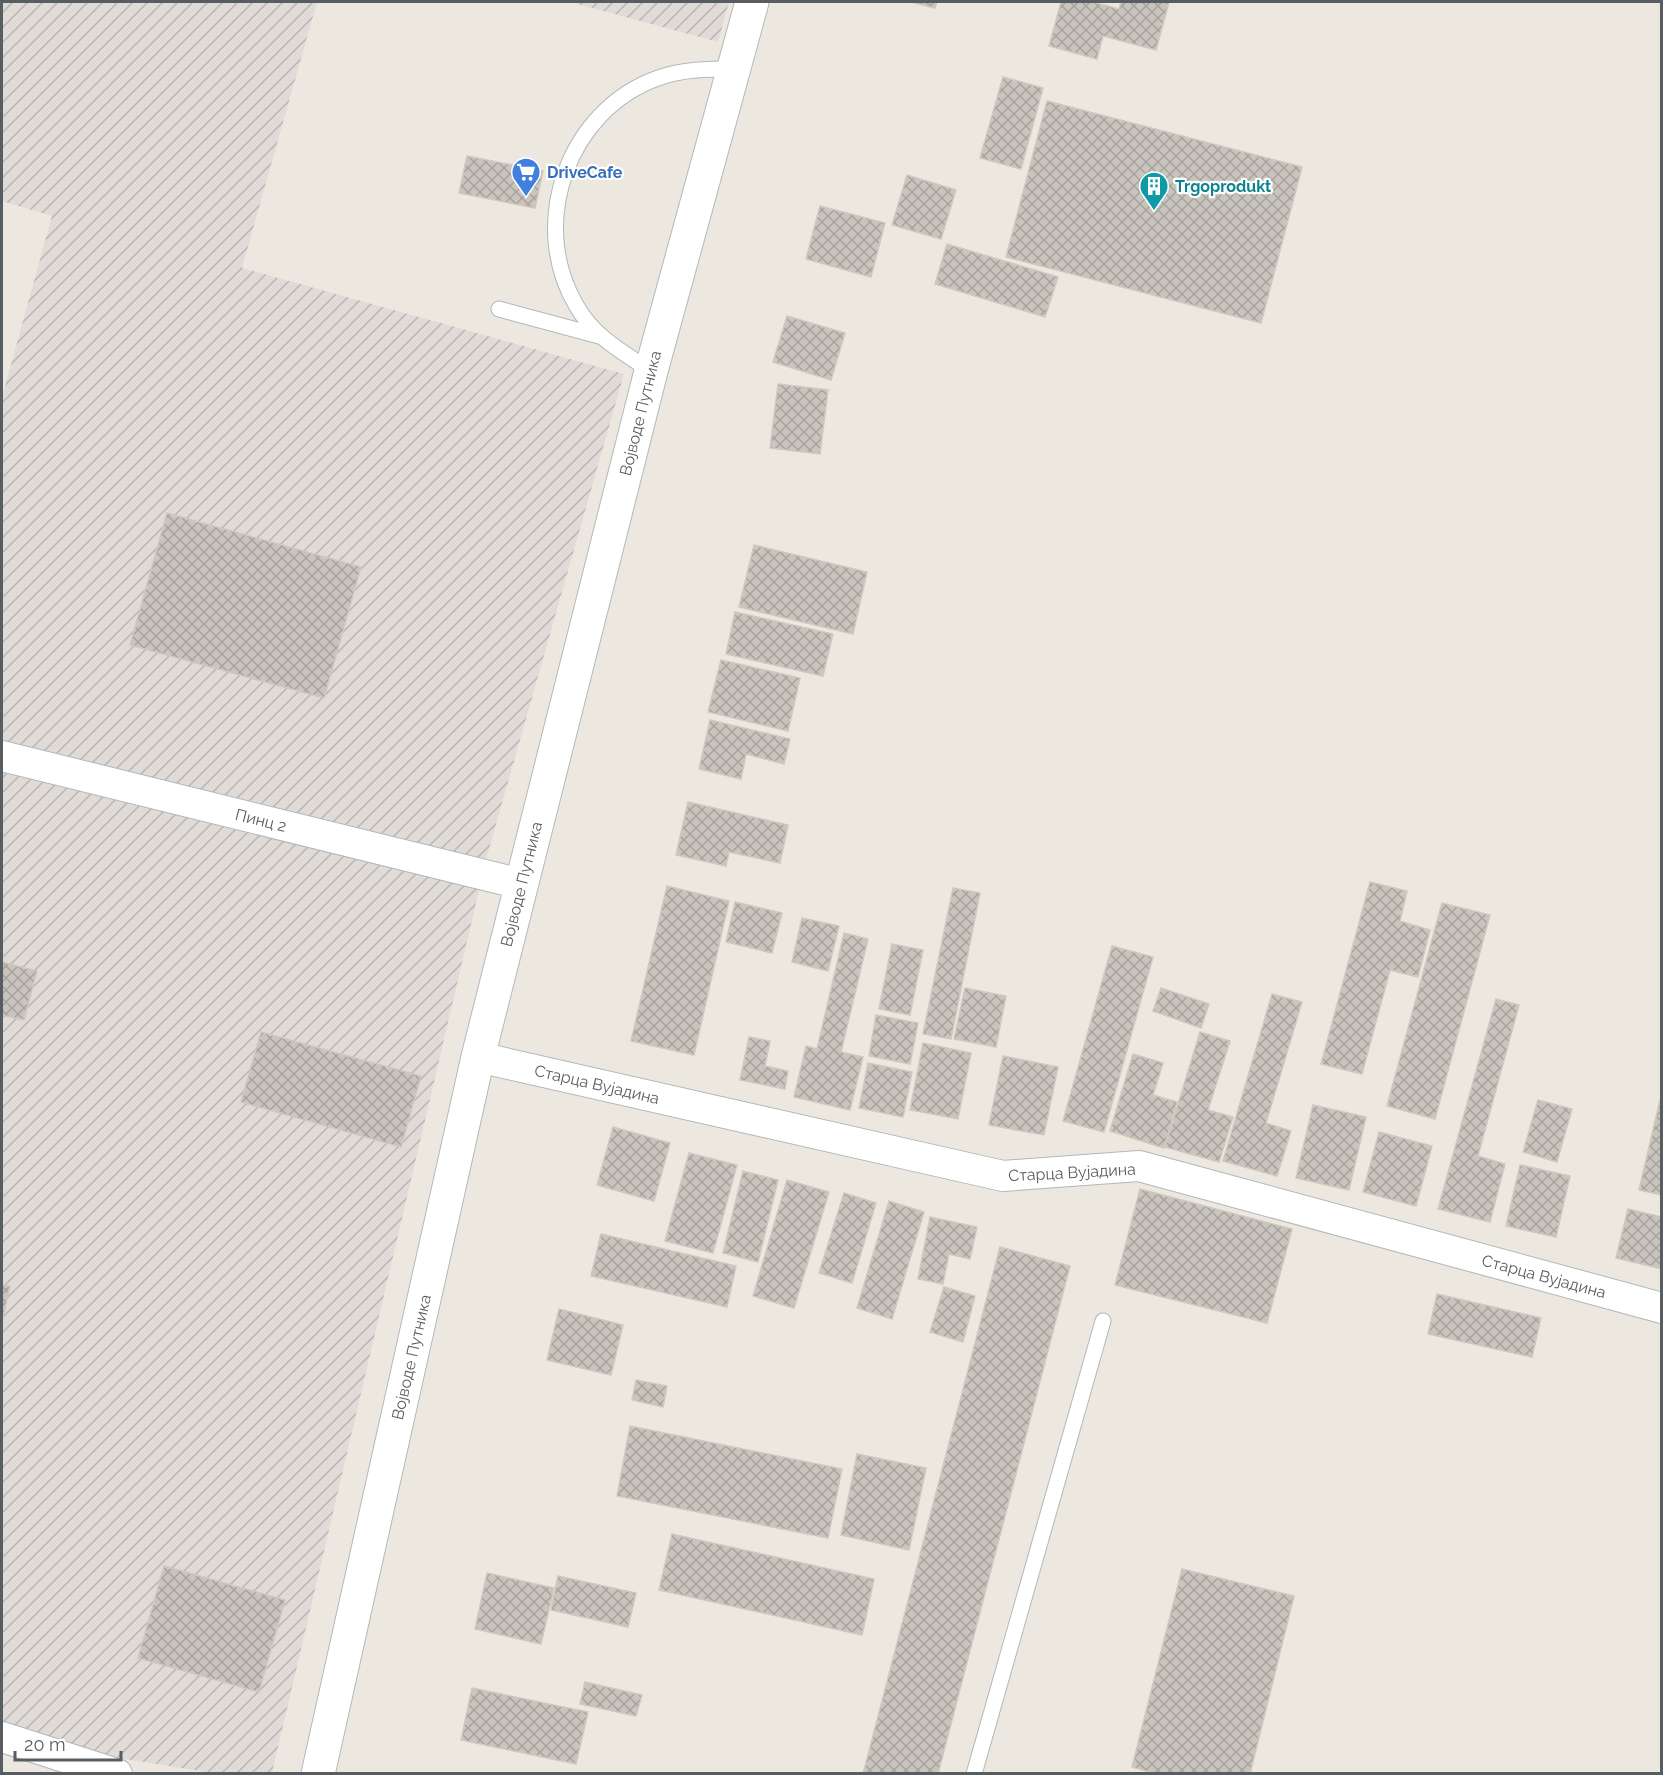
<svg xmlns="http://www.w3.org/2000/svg" width="1663" height="1775" viewBox="0 0 1663 1775" font-family="Raleway,sans-serif">
  <style>
    .industrial { fill: url(#industrial-furrows) }
    .building { fill: url(#building-cross-hatch); stroke: #d1c8bd; stroke-width: 1.5 }
    .lines { fill: none; stroke-linecap: round; stroke-linejoin: round }
    .lane-casing { stroke: #b2b7bb; stroke-width: 17 }
    .street-casing { stroke: #b2b7bb; stroke-width: 32 }
    .secondary-casing { stroke: #b3b8bd; stroke-width: 35 }
    .lane { stroke: #fff; stroke-width: 15 }
    .street { stroke: #fff; stroke-width: 30 }
    .secondary { stroke: #fff; stroke-width: 33 }
    .labels { text-anchor: middle; stroke-width: 4.5; stroke-linejoin: round; paint-order: stroke }
    .shop-label { font-size: 16px; font-weight: bold; fill: #366cbe; stroke: #fff; text-anchor: start }
    .culture-label { font-size: 16px; font-weight: bold; fill: #0d838f; stroke: #fff; text-anchor: start }
    .street-label { font-size: 16px; fill: #585d61; stroke: #fff }
  </style>
  <defs>
    <pattern id="industrial-furrows" width="10" height="10" patternUnits="userSpaceOnUse" patternTransform="scale(1.5)"><rect width="10" height="10" fill="#e0dbd7"/><path d="M-1 1l2-2M0 10L10 0M9 11l2-2" fill="none" stroke="#b8b5b2"/></pattern>
    <pattern id="building-cross-hatch" width="8" height="8" patternUnits="userSpaceOnUse" patternTransform="scale(1.5)"><rect width="8" height="8" fill="#c9c5be"/><path d="M0 0l8 8M0 8l8-8" fill="none" stroke="#a6a39e"/></pattern>
  </defs>
  <rect width="100%" height="100%" fill="#ede8df"/>
  <g class="industrial">
    <polygon points="2,2 317,2 242,268 624,374 487,856 272,1773 212,1773 2,1739 2,397 52,216 2,201"/>
    <polygon points="570,2 729,2 718,42"/>
  </g>
  <g class="building">
    <polygon points="911,2 937,2 935,8"/>
    <polygon points="1061,2 1093,2 1119,9 1121,2 1169,2 1156,50 1103,36 1097,59 1049,46"/>
    <polygon points="1003,77 1043,88 1021,169 980,158"/>
    <polygon points="1047,101 1302,167 1261,323 1006,257"/>
    <polygon points="467,156 543,171 535,208 459,193"/>
    <polygon points="907,175 956,190 941,239 892,225"/>
    <polygon points="820,206 885,223 871,277 806,259"/>
    <polygon points="947,244 1058,277 1045,317 935,284"/>
    <polygon points="787,316 845,333 831,380 773,362"/>
    <polygon points="778,384 828,390 820,454 770,448"/>
    <polygon points="167,513 361,567 324,698 130,645"/>
    <polygon points="754,545 867,572 853,634 739,607"/>
    <polygon points="735,612 833,634 823,676 726,654"/>
    <polygon points="721,660 800,678 788,731 708,712"/>
    <polygon points="710,720 790,739 784,764 746,754 741,779 699,769"/>
    <polygon points="688,802 788,825 780,863 729,852 726,866 676,855"/>
    <polygon points="1370,882 1407,891 1400,921 1430,930 1418,977 1390,970 1362,1074 1321,1064"/>
    <polygon points="667,886 729,901 694,1055 631,1041"/>
    <polygon points="953,888 980,893 951,1039 923,1034"/>
    <polygon points="735,902 782,913 772,953 726,942"/>
    <polygon points="1442,903 1490,915 1435,1119 1387,1106"/>
    <polygon points="802,918 839,926 828,971 792,962"/>
    <polygon points="844,933 868,939 841,1052 863,1057 850,1110 794,1097 806,1046 817,1049"/>
    <polygon points="892,944 923,950 910,1015 879,1009"/>
    <polygon points="1112,946 1153,957 1104,1132 1063,1121"/>
    <polygon points="2,962 37,971 24,1020 2,1015"/>
    <polygon points="965,988 1006,996 996,1047 954,1039"/>
    <polygon points="1161,988 1209,1004 1201,1028 1153,1011"/>
    <polygon points="1272,994 1302,1002 1266,1123 1291,1131 1277,1176 1223,1161"/>
    <polygon points="1496,999 1519,1005 1478,1156 1505,1164 1490,1222 1438,1209"/>
    <polygon points="876,1015 918,1023 910,1064 869,1056"/>
    <polygon points="261,1032 421,1076 401,1147 241,1102"/>
    <polygon points="1200,1032 1230,1041 1208,1110 1233,1117 1219,1162 1165,1147"/>
    <polygon points="749,1037 770,1041 765,1066 788,1071 785,1089 740,1080"/>
    <polygon points="923,1043 971,1053 958,1119 910,1110"/>
    <polygon points="1133,1054 1163,1063 1153,1095 1177,1102 1164,1148 1110,1131"/>
    <polygon points="1003,1056 1058,1067 1044,1135 989,1125"/>
    <polygon points="868,1063 912,1072 903,1117 859,1108"/>
    <polygon points="1538,1100 1572,1109 1557,1162 1523,1152"/>
    <polygon points="1660,1100 1662,1101 1662,1195 1639,1190"/>
    <polygon points="1313,1105 1366,1117 1349,1190 1296,1178"/>
    <polygon points="613,1127 670,1143 654,1201 597,1185"/>
    <polygon points="1379,1132 1432,1146 1416,1206 1363,1192"/>
    <polygon points="689,1153 737,1165 713,1253 665,1241"/>
    <polygon points="1520,1165 1570,1176 1556,1237 1506,1226"/>
    <polygon points="743,1171 778,1180 758,1262 723,1253"/>
    <polygon points="787,1180 829,1192 794,1308 753,1296"/>
    <polygon points="1140,1189 1292,1229 1267,1323 1115,1285"/>
    <polygon points="844,1193 876,1203 852,1283 819,1273"/>
    <polygon points="889,1201 924,1212 892,1319 857,1308"/>
    <polygon points="1628,1209 1662,1217 1662,1269 1616,1258"/>
    <polygon points="930,1217 977,1227 970,1259 949,1254 943,1284 918,1279"/>
    <polygon points="601,1234 736,1266 727,1307 591,1276"/>
    <polygon points="1000,1247 1070,1266 938,1774 863,1774"/>
    <polygon points="2,1284 10,1286 2,1322"/>
    <polygon points="944,1287 975,1296 963,1342 930,1332"/>
    <polygon points="1437,1294 1541,1318 1532,1357 1428,1334"/>
    <polygon points="559,1309 623,1325 611,1375 547,1360"/>
    <polygon points="636,1380 667,1386 663,1407 632,1400"/>
    <polygon points="630,1426 842,1469 828,1538 617,1496"/>
    <polygon points="857,1454 926,1468 909,1550 841,1535"/>
    <polygon points="672,1534 874,1579 862,1635 659,1590"/>
    <polygon points="164,1566 285,1600 259,1692 138,1658"/>
    <polygon points="1182,1569 1294,1596 1250,1774 1157,1774 1132,1767"/>
    <polygon points="487,1573 554,1588 541,1644 475,1629"/>
    <polygon points="558,1576 636,1593 628,1627 551,1610"/>
    <polygon points="585,1682 642,1695 636,1716 580,1704"/>
    <polygon points="472,1688 588,1712 576,1764 461,1740"/>
  </g>
  <g class="lines">
    <g class="lane-casing">
      <g id="lane">
        <polyline points="499,309 599,336"/>
        <path d="M651,371C622,352 593,336 576,305C528,223 568,110 658,78C683,69 708,69 735,69"/>
        <polyline points="974,1774 1103,1321"/>
      </g>
    </g>
    <g class="street-casing">
      <g id="street">
        <polyline points="2,756 521,884"/>
        <polyline points="478,1057 1003,1176 1139,1166 1662,1308"/>
        <polyline points="2,1737 117,1774"/>
      </g>
    </g>
    <g class="secondary-casing">
      <polyline id="secondary" points="318,1774 478,1057 651,371 752,2"/>
    </g>
    <use href="#lane" class="lane"/>
    <use href="#street" class="street"/>
    <use href="#secondary" class="secondary"/>
  </g>
  <defs>
    <g id="supermarket-pin" transform="scale(1.5)"><path d="M0 17L-7.5 6A9.5 9.5 0 1 1 7.5 6Z" fill="#3f7fe0" stroke="#fff"/><path d="M-6-5.5h2.5l.6 2H6L4.5 2H-2.5L-4.4-4H-6ZM-1.5 3.2a1.3 1.3 0 1 0 .1 0ZM3 3.2a1.3 1.3 0 1 0 .1 0Z" fill="#fff"/></g>
    <g id="building-pin" transform="scale(1.5)"><path d="M0 17L-7.5 6A9.5 9.5 0 1 1 7.5 6Z" fill="#0f9aa8" stroke="#fff"/><path d="M-4-6H4V6H1V3H-1V6H-4ZM-2.5-4.3h1.7v1.8h-1.7ZM.8-4.3h1.7v1.8H.8ZM-2.5-1h1.7V.8h-1.7ZM.8-1h1.7V.8H.8Z" fill="#fff"/></g>
  </defs>
  <g fill-rule="evenodd">
    <use href="#supermarket-pin" x="526" y="172"/>
    <use href="#building-pin" x="1154" y="186"/>
  </g>
  <g class="labels">
    <g class="shop-label">
      <text x="547" y="178">DriveCafe</text>
    </g>
    <g class="culture-label">
      <text x="1175" y="192">Trgoprodukt</text>
    </g>
    <g class="street-label">
      <text transform="translate(640 413) rotate(-76)" y="6">Војводе Путника</text>
      <text transform="translate(261 820) rotate(14)" y="6">Пинц 2</text>
      <text transform="translate(521 884) rotate(-76)" y="6">Војводе Путника</text>
      <text transform="translate(597 1084) rotate(13)" y="6">Старца Вујадина</text>
      <text transform="translate(1072 1172) rotate(-3)" y="6">Старца Вујадина</text>
      <text transform="translate(1544 1276) rotate(15)" y="6">Старца Вујадина</text>
      <text transform="translate(411 1357) rotate(-77)" y="6">Војводе Путника</text>
    </g>
  </g>
  <rect width="1663" height="1775" fill="none" stroke="#585d61" stroke-width="6"/>
  <path d="M15 1751v9h106v-9" fill="none" stroke="#585d61" stroke-width="3"/>
  <text x="24" y="1751" font-size="18" fill="#585d61" stroke="#ffffff" stroke-width="4.5" paint-order="stroke">20 m</text>
</svg>
